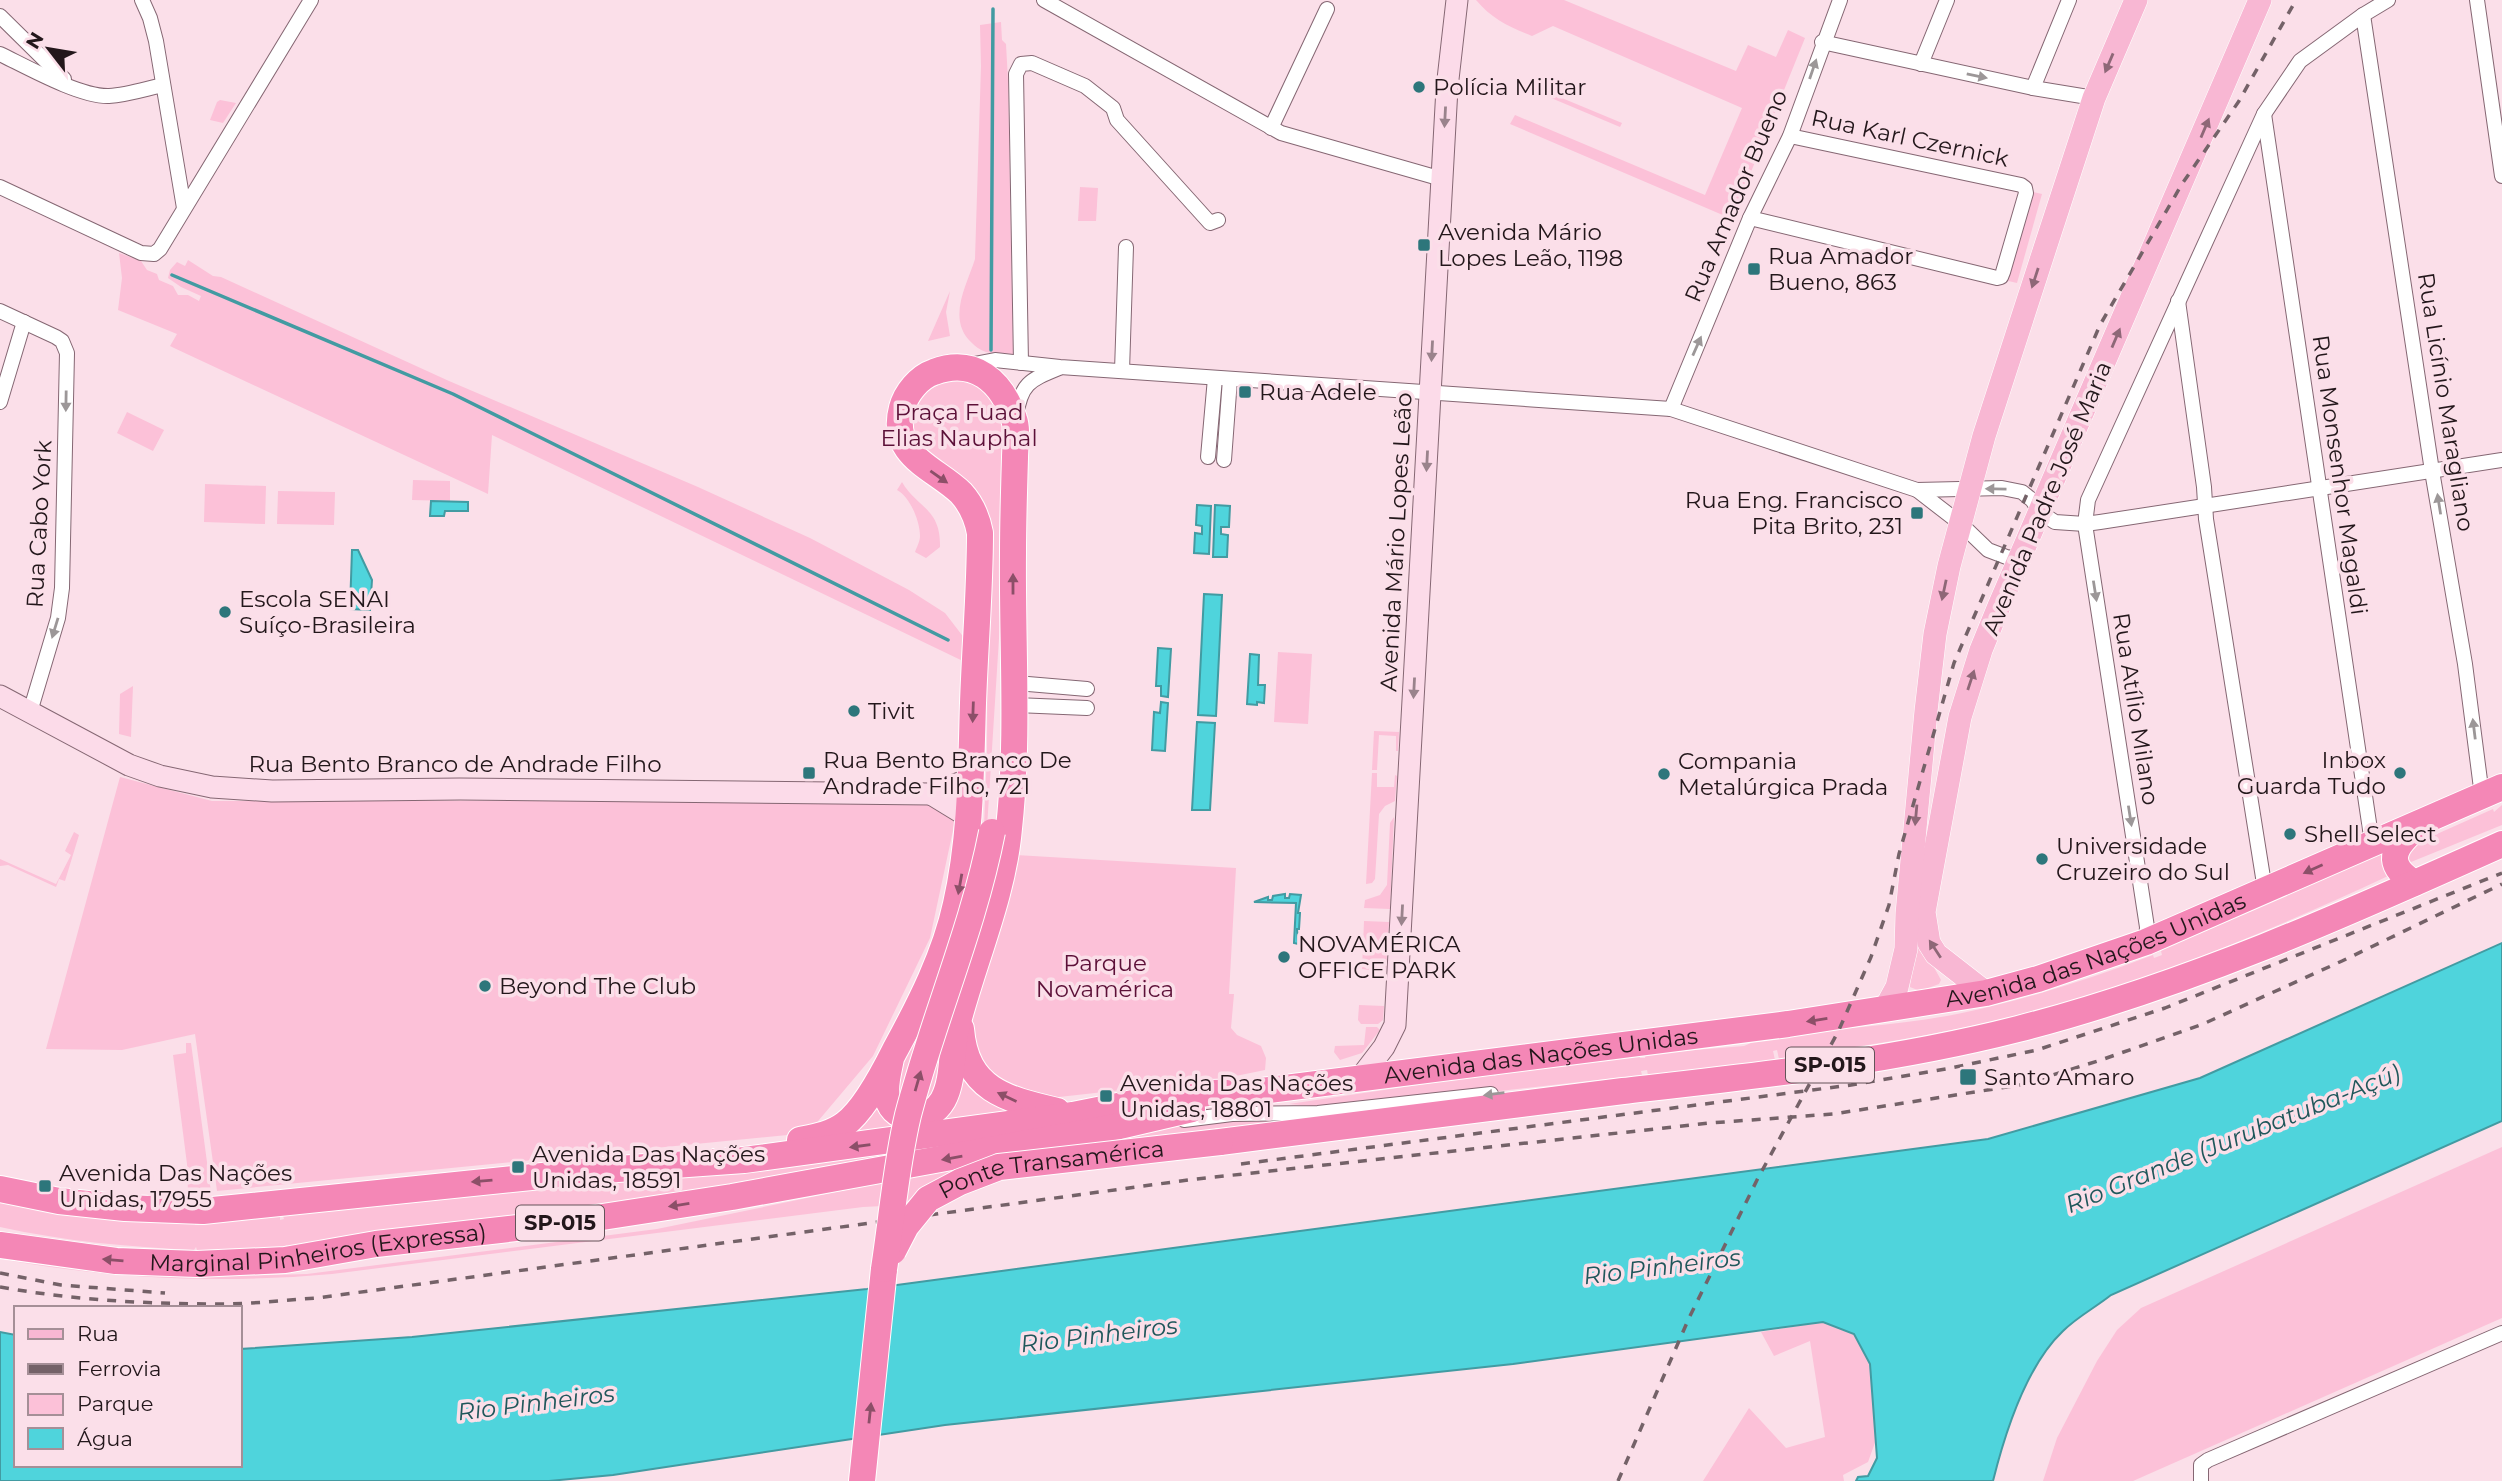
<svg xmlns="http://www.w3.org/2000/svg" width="2502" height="1481" viewBox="0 0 2502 1481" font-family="Montserrat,sans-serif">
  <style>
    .green { fill: #fcc1d8 }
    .water { fill: #4fd4dc; stroke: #429ba2; stroke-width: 2 }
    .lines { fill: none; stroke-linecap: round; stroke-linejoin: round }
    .stream { stroke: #429ba2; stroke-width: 3.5 }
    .street-casing { stroke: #856773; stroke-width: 16 }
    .secondary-casing { stroke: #856773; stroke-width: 23 }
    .primary-casing { stroke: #fff; stroke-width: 24 }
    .highway-casing { stroke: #fff; stroke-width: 28 }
    .street { stroke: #fff; stroke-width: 14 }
    .secondary { stroke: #fcdbe9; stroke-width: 21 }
    .primary { stroke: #f8b7d3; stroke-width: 23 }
    .highway { stroke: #f487b6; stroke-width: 26 }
    .rail { stroke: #746268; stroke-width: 3.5; stroke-dasharray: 9 9; stroke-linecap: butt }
    .highway-bridge-casing { stroke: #fff; stroke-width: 28; stroke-linecap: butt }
    .highway-bridge { stroke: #f487b6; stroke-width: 26 }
    .oneway { fill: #8e6777 }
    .oneway2 { fill: #9c9798 }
    .oneway3 { fill: #9a838c }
    .oneway4 { fill: #8c4f68 }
    .poi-dot { fill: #2d767b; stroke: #fbdfe9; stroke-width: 2.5 }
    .labels { text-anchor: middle; stroke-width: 7; stroke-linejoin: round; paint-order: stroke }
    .shield { fill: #fbdfe9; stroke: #645359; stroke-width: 2 }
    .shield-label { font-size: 21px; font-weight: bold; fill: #23171b }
    .poi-label { font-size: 23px; fill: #23171b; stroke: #fbdfe9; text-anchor: start }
    .street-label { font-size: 23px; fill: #23171b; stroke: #fbdfe9 }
    .park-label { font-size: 23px; fill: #5c1038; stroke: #fbdfe9 }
    .water-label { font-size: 24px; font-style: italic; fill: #20575b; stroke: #fbdfe9 }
  </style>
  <rect width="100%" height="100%" fill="#fbdfe9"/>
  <g class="green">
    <path d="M1476,0H1564L1736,71L1748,45L1776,57L1788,30L1805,38L1732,219L1510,124L1515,115L1705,195L1742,108L1553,26L1532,36C1509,27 1492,19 1476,0Z"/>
    <path d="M1001,22L1002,40L1006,44L1008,80L1013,354C1005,353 994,354 986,352C980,350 975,346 972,343C946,319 967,285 975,259L981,66L980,25Z"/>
    <polygon points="1545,91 1622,123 1620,127 1544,95"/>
    <polygon points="220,100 236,103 223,123 210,120 217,102"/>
    <polygon points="1080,187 1098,188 1096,221 1078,221"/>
    <polygon points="2028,191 2042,194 2017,283 2004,280"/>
    <polygon points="119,253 141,261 147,270 157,274 159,280 173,286 178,295 188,295 199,301 201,296 181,287 168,278 170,270 177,262 185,266 188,260 213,276 221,277 449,381 698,487 810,538 909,590 945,613 965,639 967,663 492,435 488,494 174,348 170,346 177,334 118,310 122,278"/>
    <polygon points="950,291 946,312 950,336 928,341"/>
    <path d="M954,379L981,385L1003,413L1002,591L987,828L946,1032L940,1098L913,1111L892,1085L984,827L987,751L988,528C972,510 957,492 941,474C934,467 924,458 919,449C902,414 918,389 954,379Z"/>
    <polygon points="127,412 164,430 153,451 117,433"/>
    <polygon points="413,480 450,481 450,501 412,500"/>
    <path d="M902,482C917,508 941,508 940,547L926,558L915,552C917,547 920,541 920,536C920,521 910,497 897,490Z"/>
    <polygon points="205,484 266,486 265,524 204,522"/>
    <polygon points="278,491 335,492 334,525 277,524"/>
    <polygon points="1278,652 1312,654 1308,724 1274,722"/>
    <polygon points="133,686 131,737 119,734 120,694"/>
    <polygon points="1374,731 1399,732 1398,751 1396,751 1396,736 1379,735 1377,770 1372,770"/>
    <polygon points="1372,773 1377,773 1377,787 1394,787 1395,775 1397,776 1395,801 1385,806 1379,814 1375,879 1372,883 1366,884"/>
    <polygon points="120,777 212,801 927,800 955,821 930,938 873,1056 808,1133 217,1191 195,1034 122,1050 46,1049"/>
    <polygon points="2502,805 2502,825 2411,862 2402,852 2410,846 2493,809 2494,812"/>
    <polygon points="1394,817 1390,909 1364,908 1365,900 1380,895 1387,885 1390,823"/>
    <polygon points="74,832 79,835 65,881 59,879 56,887 8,865 0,866 0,859 56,884 71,855 65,851"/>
    <path d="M2384,852L2388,876C2264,934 2145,983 2014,1016C1937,1036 1858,1046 1779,1059L1777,1050L1773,1051L1775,1060L1648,1075L1647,1070L1641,1071L1642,1075L1376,1105L1312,1106L1289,1104L1493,1074L1494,1076L1500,1074L1639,1055L1640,1058H1645L1646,1054L1744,1046L1765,1037C1830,1029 1898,1026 1962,1013C2028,999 2090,979 2153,955L2154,958L2162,955L2161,951Z"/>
    <polygon points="1016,855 1236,868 1229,994 1234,994 1231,1028 1237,1035 1261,1046 1266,1058 1265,1070 1221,1079 1041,1099 1003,1088 978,1066 967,1038"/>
    <polygon points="1364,921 1389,922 1386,972 1362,969"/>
    <polygon points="1915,933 1941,980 1939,984 1920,991 1910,987"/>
    <polygon points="1359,1005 1384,1006 1383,1020 1378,1024 1361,1024 1358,1020"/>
    <polygon points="1366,1027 1377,1027 1380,1030 1362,1053 1340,1060 1334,1052 1335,1046 1364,1045"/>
    <polygon points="186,1043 191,1043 211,1192 188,1192 187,1164 173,1055 186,1053"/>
    <polygon points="958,1073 1020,1111 840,1139 873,1100 917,1124"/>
    <path d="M1337,1118L919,1191L903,1205L863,1207L332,1274C220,1284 111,1279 0,1259V1254L195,1277L307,1274L657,1229L957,1167L1200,1122Z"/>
    <path d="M988,1136L784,1181L289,1247L286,1245L285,1247L204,1250H197L196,1247L194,1250C128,1247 64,1241 0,1227V1201L140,1220V1222H195V1225H199V1223L280,1216V1220L284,1219L283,1216L390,1204V1206L393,1203L583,1183L584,1186L591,1185V1182Z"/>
    <polygon points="2502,1147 2502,1318 2133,1481 2043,1481 2057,1438 2097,1361 2117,1330 2141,1308"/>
    <polygon points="1823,1322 1854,1334 1870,1363 1877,1437 1868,1462 1843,1475 1844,1481 1703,1481 1749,1408 1786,1448 1825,1437 1810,1341 1774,1356 1761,1332"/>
  </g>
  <g class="water">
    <polygon points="431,501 468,502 468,511 445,511 444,516 430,516"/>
    <polygon points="1197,505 1211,506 1209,554 1194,553 1195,533 1202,534 1202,526 1196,525"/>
    <polygon points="1215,505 1230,506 1229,527 1221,527 1221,534 1228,535 1227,557 1213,557"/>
    <polygon points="352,550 358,550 372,580 370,610 350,609"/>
    <polygon points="1204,594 1222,595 1216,716 1198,715"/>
    <polygon points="1158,648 1171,649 1168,697 1161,696 1161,686 1156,686"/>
    <polygon points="1250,654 1259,655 1258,685 1265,685 1264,703 1257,702 1257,705 1247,704"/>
    <polygon points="1161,702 1168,703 1165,751 1152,750 1154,712 1160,713"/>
    <polygon points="1197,722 1215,723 1210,810 1192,810"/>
    <polygon points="1285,894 1285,898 1289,898 1290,894 1301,895 1298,913 1300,913 1299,929 1297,929 1298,944 1294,943 1296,903 1254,902 1268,897 1268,900 1272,900 1273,896"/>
    <path d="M2502,943V1121L2111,1295C2096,1307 2077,1317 2063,1331C2027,1365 2005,1433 1993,1481H1856L1858,1477L1868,1476L1877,1458L1870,1364L1854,1334L1823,1322L1513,1364L945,1425L613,1475L549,1481H0V1332L16,1335V1465H240V1349L412,1337L867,1289L1988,1139L2200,1078Z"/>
  </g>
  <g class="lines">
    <g class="stream">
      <polyline points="172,275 453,394 948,640"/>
      <polyline points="991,350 993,9"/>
    </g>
    <g class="street-casing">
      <g id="street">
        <polyline points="142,0 150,18 156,41 184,208"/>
        <polyline points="1044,0 1281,133 1442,179"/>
        <polyline points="2477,0 2502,176"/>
        <polyline points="2363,15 2432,471 2465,664 2482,796"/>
        <polyline points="0,16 64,79"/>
        <polyline points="1822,42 2033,88 2094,98"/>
        <path d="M0,54C27,67 80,97 109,96C127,95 145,89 163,85"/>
        <polyline points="1921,64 1947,0"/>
        <polyline points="2033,88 2069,0"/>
        <polyline points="2264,114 2372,843"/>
        <polyline points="1271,128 1327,9"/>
        <polyline points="0,187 141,253 154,254 160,249 311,0"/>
        <polyline points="1750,218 1997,278 2001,277 2003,272 2026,193 2025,188 2021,185 1790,136"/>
        <polyline points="2178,301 2204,487 2206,519 2265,890"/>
        <polyline points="0,311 56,337 62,341 67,353 62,588 58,618 30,712"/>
        <polyline points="1021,363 1016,74 1021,64 1032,63 1085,86 1113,108 1117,120 1210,223 1218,220"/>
        <polyline points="969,365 995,360 1060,367 1671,409 1917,490 2002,488 2022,492 2032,500 2041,513 2055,522 2085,524 2100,522 2502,460"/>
        <polyline points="1122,371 1126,247"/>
        <polyline points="0,402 24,322"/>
        <polyline points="1671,409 1750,218 1790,136 1840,0"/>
        <path d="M1016,416C1021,383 1030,380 1059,368"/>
        <polyline points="1208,457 1215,378"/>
        <polyline points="1224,460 1230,379"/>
        <polyline points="1917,490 1961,524 1988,550 2009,558 2023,554"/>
        <polyline points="1016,683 1087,689"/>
        <polyline points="1014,705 1087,708"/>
        <polyline points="2146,942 2147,927 2085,524 2088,500 2264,114 2300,61 2363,15 2388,0"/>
        <polyline points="1184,1120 1232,1114 1318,1113 1491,1094"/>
        <polyline points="2201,1481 2201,1465 2208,1460 2502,1333"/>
      </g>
    </g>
    <g class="secondary-casing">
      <g id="secondary">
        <polyline points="0,696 129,765 160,776 212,787 272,791 460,789 931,794 970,779"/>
        <polyline points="931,794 967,816"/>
        <polyline points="1361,1077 1384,1047 1395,1025 1447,88 1457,0"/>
      </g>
    </g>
    <g class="primary-casing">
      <g id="primary">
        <polyline points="1986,993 1936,954 1929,943 1924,912 1960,717 1981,650 1999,606 2260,0"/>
        <polyline points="1885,1009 1897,987 1906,949 1907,914 1926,711 1935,634 1949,566 1984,436 2045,248 2094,98 2136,0"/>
      </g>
    </g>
    <g class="highway-casing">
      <g id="highway">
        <path d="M2414,883C2385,864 2392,848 2416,828"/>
        <path d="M961,1029C966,1090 1006,1099 1057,1111"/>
        <path d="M800,1140C815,1137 832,1134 845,1124C864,1110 884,1072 895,1050C920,1004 945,955 956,904C971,838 971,769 973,703C975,646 980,589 980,533C977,517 972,505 961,493C934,467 889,456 902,408C906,393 919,377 934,372C974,357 1002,381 1014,419C1018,430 1015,446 1015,458C1014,490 1013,521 1013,553C1012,645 1019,737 1009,828C1003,897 973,962 956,1029C951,1051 954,1080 943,1100C930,1123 895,1126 887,1097C884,1085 889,1070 891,1058"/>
        <path d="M1220,1142C1355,1124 1489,1107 1623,1091C1755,1076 1889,1062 2018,1029C2186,986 2344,915 2502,844"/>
        <path id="s1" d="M0,1189L59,1201L125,1208L203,1211L590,1171L744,1160L1073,1115L1148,1100L1208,1093L1254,1092L1788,1024L1986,993L2038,979L2146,942L2502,787"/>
        <path id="s2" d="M0,1245L116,1261L197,1264L285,1260L376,1244L570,1222L732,1197L1115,1127L1192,1109"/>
        <polyline points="862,1481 884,1269"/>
      </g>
    </g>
    <use href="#street" class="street"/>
    <use href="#secondary" class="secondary"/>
    <use href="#primary" class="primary"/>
    <use href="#highway" class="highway"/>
    <g class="rail">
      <polyline points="1241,1164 1851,1085 1946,1069 2037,1050 2165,1008 2502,873"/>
      <polyline points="0,1273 61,1285 165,1293"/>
      <path d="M0,1287C73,1300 146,1304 220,1304C253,1304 285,1300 317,1298L1188,1180L1710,1123L1833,1114L2020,1085L2101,1060L2203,1024L2342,961L2502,884"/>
      <polyline points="1618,1481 1689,1318 1758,1178 1838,1032 1871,957 1889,905 1899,854 1954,663 2100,325 2182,184 2239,101 2296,0"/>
    </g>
    <g class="highway-bridge-casing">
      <g id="highway-bridge">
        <path id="s3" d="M893,1251L906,1226L928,1199L960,1182L999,1167L1220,1142"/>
        <path d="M884,1269C892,1218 896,1165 908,1115C933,1019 973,929 992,832"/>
      </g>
    </g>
    <use href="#highway-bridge" class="highway-bridge"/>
  </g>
  <defs><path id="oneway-solid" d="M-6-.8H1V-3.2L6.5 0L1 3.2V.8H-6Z" transform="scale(1.75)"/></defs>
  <g class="oneway">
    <use href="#oneway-solid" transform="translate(2109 63) rotate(113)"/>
    <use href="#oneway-solid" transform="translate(2205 128) rotate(-67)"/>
    <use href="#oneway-solid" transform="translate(2035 278) rotate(108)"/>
    <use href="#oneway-solid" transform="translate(2116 338) rotate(-67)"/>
    <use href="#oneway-solid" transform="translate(1944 590) rotate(102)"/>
    <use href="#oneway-solid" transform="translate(1971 680) rotate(-72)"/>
    <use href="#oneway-solid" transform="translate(1916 815) rotate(95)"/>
    <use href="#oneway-solid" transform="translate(1935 949) rotate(-123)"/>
  </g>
  <g class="oneway2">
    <use href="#oneway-solid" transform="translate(1813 69) rotate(-71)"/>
    <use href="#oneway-solid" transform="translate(1977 76) rotate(12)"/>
    <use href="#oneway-solid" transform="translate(1697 346) rotate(-66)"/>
    <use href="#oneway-solid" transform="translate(66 401) rotate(91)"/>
    <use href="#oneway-solid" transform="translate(1996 489) rotate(-179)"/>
    <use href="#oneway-solid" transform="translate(2439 504) rotate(-99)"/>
    <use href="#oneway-solid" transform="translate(2095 591) rotate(81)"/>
    <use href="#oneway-solid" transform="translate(55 628) rotate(107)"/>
    <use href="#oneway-solid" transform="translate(2474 729) rotate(-97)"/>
    <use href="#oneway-solid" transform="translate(2130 816) rotate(81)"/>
    <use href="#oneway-solid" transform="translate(1494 1094) rotate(173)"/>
  </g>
  <g class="oneway3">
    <use href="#oneway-solid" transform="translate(1445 117) rotate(93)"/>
    <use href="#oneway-solid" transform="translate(1432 351) rotate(93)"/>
    <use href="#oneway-solid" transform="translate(1427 461) rotate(93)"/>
    <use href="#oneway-solid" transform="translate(1414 688) rotate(93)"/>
    <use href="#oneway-solid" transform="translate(1402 915) rotate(93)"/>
  </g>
  <g class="oneway4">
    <use href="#oneway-solid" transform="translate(939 477) rotate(35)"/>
    <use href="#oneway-solid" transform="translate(1013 584) rotate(-90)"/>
    <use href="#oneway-solid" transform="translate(973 712) rotate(92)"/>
    <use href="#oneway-solid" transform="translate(2313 869) rotate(156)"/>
    <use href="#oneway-solid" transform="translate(960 884) rotate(100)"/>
    <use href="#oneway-solid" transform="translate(1817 1020) rotate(171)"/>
    <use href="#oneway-solid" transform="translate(918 1081) rotate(-74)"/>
    <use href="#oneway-solid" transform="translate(1007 1097) rotate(-155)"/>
    <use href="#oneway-solid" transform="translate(860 1146) rotate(172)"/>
    <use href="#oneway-solid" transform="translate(952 1158) rotate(170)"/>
    <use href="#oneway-solid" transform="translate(482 1181) rotate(175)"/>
    <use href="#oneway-solid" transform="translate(679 1205) rotate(171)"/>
    <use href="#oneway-solid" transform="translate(113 1260) rotate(-175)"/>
    <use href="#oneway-solid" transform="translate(870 1413) rotate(-84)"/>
  </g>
  <g class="poi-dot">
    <circle cx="1419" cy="87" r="7"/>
    <rect x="1417" y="238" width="14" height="14" rx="3.5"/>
    <rect x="1747" y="262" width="14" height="14" rx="3.5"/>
    <rect x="1238" y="385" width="14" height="14" rx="3.5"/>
    <rect x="1910" y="506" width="14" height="14" rx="3.5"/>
    <circle cx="225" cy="612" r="7"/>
    <circle cx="854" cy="711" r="7"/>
    <rect x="802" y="766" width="14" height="14" rx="3.5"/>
    <circle cx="2400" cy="773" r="7"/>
    <circle cx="1664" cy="774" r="7"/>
    <circle cx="2290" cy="834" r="7"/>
    <circle cx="2042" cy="859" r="7"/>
    <circle cx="1284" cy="957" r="7"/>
    <circle cx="485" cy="986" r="7"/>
    <rect x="1959" y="1068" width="18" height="18" rx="3.5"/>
    <rect x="1099" y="1089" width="14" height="14" rx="3.5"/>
    <rect x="511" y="1160" width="14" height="14" rx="3.5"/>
    <rect x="38" y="1179" width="14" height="14" rx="3.5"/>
  </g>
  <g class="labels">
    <g class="shield">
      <rect x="1786" y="1047.5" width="88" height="35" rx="5"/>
      <rect x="516" y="1205.5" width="88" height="35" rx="5"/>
    </g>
    <g class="shield-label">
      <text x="1830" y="1072">SP-015</text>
      <text x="560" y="1230">SP-015</text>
    </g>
    <g class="poi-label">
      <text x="1433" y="95">Polícia Militar</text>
      <text x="1438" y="240">Avenida Mário<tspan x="1438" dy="26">Lopes Leão, 1198</tspan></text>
      <text x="1768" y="264">Rua Amador<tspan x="1768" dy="26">Bueno, 863</tspan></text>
      <text x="1259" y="400">Rua Adele</text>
      <text x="1903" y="508" text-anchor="end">Rua Eng. Francisco<tspan x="1903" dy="26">Pita Brito, 231</tspan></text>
      <text x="239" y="607">Escola SENAI<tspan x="239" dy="26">Suíço-Brasileira</tspan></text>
      <text x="868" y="719">Tivit</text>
      <text x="823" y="768">Rua Bento Branco De<tspan x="823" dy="26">Andrade Filho, 721</tspan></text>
      <text x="2386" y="768" text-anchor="end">Inbox<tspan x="2386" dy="26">Guarda Tudo</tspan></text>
      <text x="1678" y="769">Compania<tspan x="1678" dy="26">Metalúrgica Prada</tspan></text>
      <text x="2304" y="842">Shell Select</text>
      <text x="2056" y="854">Universidade<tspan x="2056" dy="26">Cruzeiro do Sul</tspan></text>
      <text x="1298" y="952">NOVAMÉRICA<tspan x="1298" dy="26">OFFICE PARK</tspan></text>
      <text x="499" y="994">Beyond The Club</text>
      <text x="1984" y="1085">Santo Amaro</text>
      <text x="1120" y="1091">Avenida Das Nações<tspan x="1120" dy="26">Unidas, 18801</tspan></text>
      <text x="532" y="1162">Avenida Das Nações<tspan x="532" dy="26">Unidas, 18591</tspan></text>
      <text x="59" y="1181">Avenida Das Nações<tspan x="59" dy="26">Unidas, 17955</tspan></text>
    </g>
    <g class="street-label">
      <text transform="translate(1910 138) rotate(12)" y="8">Rua Karl Czernick</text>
      <text transform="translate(1736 196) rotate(-67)" y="8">Rua Amador Bueno</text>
      <text transform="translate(2446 402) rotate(81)" y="8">Rua Licínio Maragliano</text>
      <text transform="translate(2340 475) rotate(82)" y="8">Rua Monsenhor Magaldi</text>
      <text transform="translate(2047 498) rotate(-67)" y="8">Avenida Padre José Maria</text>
      <text transform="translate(39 524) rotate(-87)" y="8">Rua Cabo York</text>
      <text transform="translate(1396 542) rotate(-87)" y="8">Avenida Mário Lopes Leão</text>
      <text transform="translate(2136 709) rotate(81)" y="8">Rua Atílio Milano</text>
      <text x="455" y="772">Rua Bento Branco de Andrade Filho</text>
      <text dy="8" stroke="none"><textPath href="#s1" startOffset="2119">Avenida das Nações Unidas</textPath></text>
      <text dy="8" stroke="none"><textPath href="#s1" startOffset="1552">Avenida das Nações Unidas</textPath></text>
      <text dy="8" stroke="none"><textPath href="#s3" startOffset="192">Ponte Transamérica</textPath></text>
      <text dy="8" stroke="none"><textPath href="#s2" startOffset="320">Marginal Pinheiros (Expressa)</textPath></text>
    </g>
    <g class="park-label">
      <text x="959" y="420">Praça Fuad<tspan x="959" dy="26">Elias Nauphal</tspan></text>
      <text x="1105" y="971">Parque<tspan x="1105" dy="26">Novamérica</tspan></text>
    </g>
    <g class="water-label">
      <text transform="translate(2233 1139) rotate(-22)" y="8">Rio Grande (Jurubatuba-Açú)</text>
      <text transform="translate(1662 1267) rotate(-7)" y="8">Rio Pinheiros</text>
      <text transform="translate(1099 1335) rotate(-7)" y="8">Rio Pinheiros</text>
      <text transform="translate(536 1403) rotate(-7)" y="8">Rio Pinheiros</text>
    </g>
  </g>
  <rect x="14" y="1306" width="228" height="161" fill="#fbdfe9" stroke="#a58f97" stroke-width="2"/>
  <rect x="28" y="1329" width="35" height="10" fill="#f8b7d3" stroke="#a58f97" stroke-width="2"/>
  <text x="77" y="1341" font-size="21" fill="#23171b">Rua</text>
  <rect x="28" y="1364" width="35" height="10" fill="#746268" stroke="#a58f97" stroke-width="2"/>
  <text x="77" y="1376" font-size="21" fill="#23171b">Ferrovia</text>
  <rect x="28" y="1394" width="35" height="21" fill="#fcc1d8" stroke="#a58f97" stroke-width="2"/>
  <text x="77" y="1411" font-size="21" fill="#23171b">Parque</text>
  <rect x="28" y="1428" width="35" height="21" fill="#4fd4dc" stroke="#a58f97" stroke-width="2"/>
  <text x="77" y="1446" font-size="21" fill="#23171b">Água</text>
  <g transform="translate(49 49) rotate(301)" stroke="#fbdfe9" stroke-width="5" paint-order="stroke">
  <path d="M0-5L12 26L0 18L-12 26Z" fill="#23171b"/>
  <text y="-10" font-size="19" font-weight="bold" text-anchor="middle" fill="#23171b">N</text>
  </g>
</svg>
